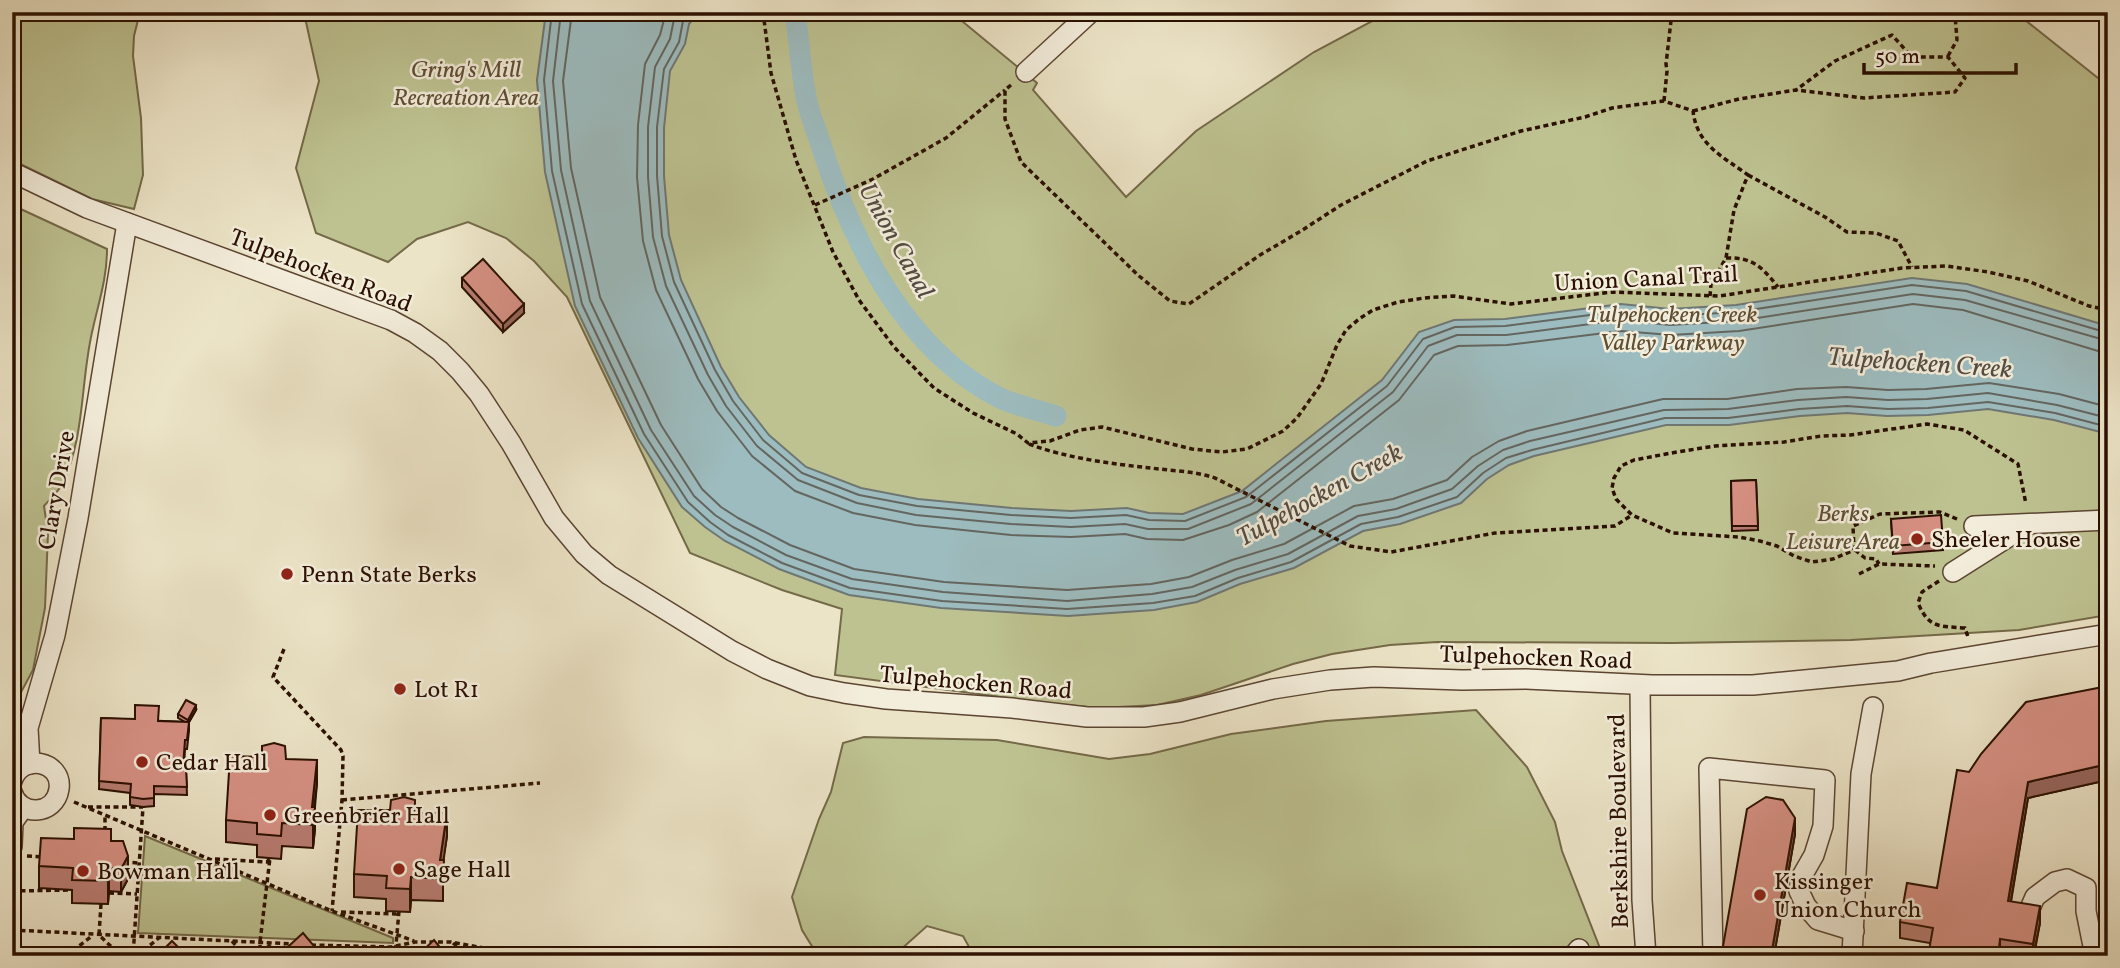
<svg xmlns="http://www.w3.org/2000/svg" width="2120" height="968" viewBox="0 0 2120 968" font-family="Vollkorn,serif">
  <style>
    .green { fill: #bec291; stroke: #746948; stroke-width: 2 }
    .water { fill: #9dbcbf; stroke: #6f7773; stroke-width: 2 }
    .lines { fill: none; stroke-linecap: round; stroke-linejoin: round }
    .shore { stroke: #646660; stroke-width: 2 }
    .canal { stroke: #9dbcbf; stroke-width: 21 }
    .minor-casing { stroke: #5b4532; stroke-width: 22 }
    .path { stroke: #2b1000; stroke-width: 3.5; stroke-dasharray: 5 3.5; stroke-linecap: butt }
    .minor { stroke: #f3eddb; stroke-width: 19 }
    .wall { fill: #b87c71; stroke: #2b1000; stroke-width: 2 }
    .shaded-wall { fill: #96655c; stroke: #2b1000; stroke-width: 2 }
    .building { fill: #d69083; stroke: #2b1000; stroke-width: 2 }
    .poi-dot { fill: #8f2418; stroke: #f3eddb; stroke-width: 2.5 }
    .labels { text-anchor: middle; stroke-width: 5; stroke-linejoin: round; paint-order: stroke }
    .park-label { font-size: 24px; font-style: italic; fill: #5e4e33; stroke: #f3eddb }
    .street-label { font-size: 24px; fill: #2b1000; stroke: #f3eddb }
    .poi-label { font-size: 24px; fill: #2b1000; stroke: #f3eddb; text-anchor: start }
    .water-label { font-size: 26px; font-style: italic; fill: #534c43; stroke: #f3eddb }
  </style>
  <rect width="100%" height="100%" fill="#ece4c7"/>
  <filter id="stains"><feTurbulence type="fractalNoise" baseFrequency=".00286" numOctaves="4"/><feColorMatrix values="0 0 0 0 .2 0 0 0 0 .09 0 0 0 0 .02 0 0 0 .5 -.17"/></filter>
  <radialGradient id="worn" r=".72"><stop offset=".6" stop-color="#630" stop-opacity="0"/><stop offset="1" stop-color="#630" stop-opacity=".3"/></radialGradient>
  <g class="green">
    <polygon points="12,12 140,12 134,36 133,56 141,118 143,175 134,209 92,199 12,160"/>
    <polygon points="297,12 951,12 1037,83 1033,90 1126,197 1196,131 1314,52 1389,12 2015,12 2108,86 2108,615 2019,630 1851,640 1673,643 1437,642 1390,645 1332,654 1293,664 1201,695 1157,705 1099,708 1054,704 835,675 842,609 782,590 690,553 567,297 534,261 506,238 468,222 417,239 388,262 316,233 296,168 319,81 306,22"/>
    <path d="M12,205L107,249C107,278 99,301 93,328C80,380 86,438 61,486C57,493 49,500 44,506L48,533L45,608L33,670L12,709Z"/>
    <polygon points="1476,710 1527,767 1555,822 1562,851 1603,956 974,956 963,936 927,926 898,952 898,956 818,956 802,930 792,897 819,819 831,792 843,743 864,737 997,740 1109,759 1150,754 1231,734 1326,721"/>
    <polygon points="145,836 393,938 393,943 138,933"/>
  </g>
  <polygon class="water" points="546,12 699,12 689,24 685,44 670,71 664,128 664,176 669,235 681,280 721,367 739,397 769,435 806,467 861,488 918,499 1012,508 1071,511 1127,508 1149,513 1183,514 1242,491 1382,380 1419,332 1454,320 1505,319 1621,304 1670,309 1736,305 1912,278 1967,284 2108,326 2108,434 2054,420 1988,409 1928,415 1887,416 1847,413 1800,416 1729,425 1666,425 1534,456 1509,465 1487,479 1461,503 1400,524 1363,531 1294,568 1240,584 1197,602 1154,610 1068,616 941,608 849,595 779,569 725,541 705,527 682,507 638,438 575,306 545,172 537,80"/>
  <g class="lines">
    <g class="shore">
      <polyline points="552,12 544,80 552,171 582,304 644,434 688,502 710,522 728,535 782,563 850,588 942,601 1067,609 1153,603 1195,596 1238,578 1291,562 1361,524 1398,517 1457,497 1483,473 1506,458 1532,450 1665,418 1728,418 1799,409 1847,406 1888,409 1928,408 1988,402 2055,413 2108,427"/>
      <polyline points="561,12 553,81 561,170 590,301 651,430 694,496 715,515 733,527 786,555 852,579 943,592 1067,601 1152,594 1192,587 1235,570 1288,554 1358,516 1396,509 1452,489 1478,466 1503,450 1530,441 1664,410 1728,409 1798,400 1846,397 1888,400 1927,399 1988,393 2057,405 2108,418"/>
      <polyline points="572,12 563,81 571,168 600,297 661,425 702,489 721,507 738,518 790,545 854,569 944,582 1067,590 1151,584 1189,577 1232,560 1284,544 1354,506 1393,499 1447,480 1472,457 1499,441 1527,431 1663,399 1727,399 1797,389 1846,387 1888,390 1926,389 1989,383 2059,394 2108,407"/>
      <polyline points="666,12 660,35 645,64 638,125 637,177 643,241 656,290 698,379 717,411 752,456 795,491 853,513 915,525 1011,535 1071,537 1125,534 1147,539 1183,540 1229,525 1257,512 1399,400 1434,355 1458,346 1507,345 1621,331 1671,335 1739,331 1913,304 1963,310 2098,351 2108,352"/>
      <polyline points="679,12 674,19 670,39 655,67 648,127 648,177 653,237 666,286 708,375 726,406 757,446 798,480 857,503 916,515 1011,524 1071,527 1125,524 1148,529 1188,529 1251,504 1393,392 1428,346 1457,335 1506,335 1621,320 1670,325 1738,321 1913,294 1965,300 2108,341"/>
      <polyline points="690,12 683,21 679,42 664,69 657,127 657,176 662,236 674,282 715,370 733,401 763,440 802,473 859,495 917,506 1011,515 1071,518 1126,515 1149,520 1185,521 1246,497 1387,386 1423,339 1455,327 1505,326 1621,311 1670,316 1737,312 1912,285 1966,291 2108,333"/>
    </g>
    <path class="canal" d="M795,12C799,40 801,69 806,97C809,114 817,131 822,148C853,244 906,350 1000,398C1017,406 1038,410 1056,416"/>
    <g class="minor-casing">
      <g id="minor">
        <polyline points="1026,72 1091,12"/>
        <polyline points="12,172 87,208 391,320 415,333 440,351 460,371 479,394 511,443 554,518 584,554 609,575 732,651 767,669 810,686 844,693 886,699 1012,708 1087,717 1144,717 1180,712 1273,689 1330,680 1374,677 1462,680 1526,679 1652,685 1753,685 1898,671 1931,663 2108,634"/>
        <polyline points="1974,526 2108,520"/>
        <polyline points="1953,572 2029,524"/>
        <polyline points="1640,685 1642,900 1646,956"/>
        <polyline points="30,764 28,728 55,635 78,518 127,223"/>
        <path d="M12,781C21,752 63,761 59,789C55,816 19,817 12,792"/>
        <polyline points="12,846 13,822 23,808"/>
        <polyline points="2025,920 2035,897 2055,882 2067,879 2086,888 2086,911 2095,956"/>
        <polyline points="1573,956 1579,949"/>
        <polyline points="1713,956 1709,768 1825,780 1823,826 1814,855 1802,876 1799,891 1806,906 1818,920 1854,931"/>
        <polyline points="1852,956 1861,774 1873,707"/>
      </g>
    </g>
    <g class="path">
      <polyline points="763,12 771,73 796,160 833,252 859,300 894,347 934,388 973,413 1017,434 1028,443 1050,441 1080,430 1102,427 1192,449 1222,452 1247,449 1283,431 1297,418 1321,384 1337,345 1346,330 1359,319 1373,310 1398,302 1424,298 1453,296 1511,304 1612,292 1719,296 1902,268 1947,266 1988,272 2028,281 2089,306 2108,310"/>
      <polyline points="1948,56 1957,40 1955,15 1961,12"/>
      <path d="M1011,85L1005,90V119L1021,162L1139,276L1170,301L1189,304L1260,255L1301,231L1341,205L1427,161L1521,131L1585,117L1612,108L1664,101L1693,111C1697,145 1722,156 1748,175L1734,210L1726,258L1711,284L1710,296"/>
      <polyline points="1664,101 1667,71 1666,64 1672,12"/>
      <polyline points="1693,111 1739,99 1796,90 1835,61 1892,35 1912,57 1948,57 1965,78 1955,92 1864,98 1796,90"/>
      <polyline points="1748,175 1825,217 1847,232 1876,233 1898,241 1912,267"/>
      <polyline points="815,205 873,179 946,138 1005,90"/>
      <path d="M1726,258C1753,257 1762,267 1778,287"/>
      <path d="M1029,444C1066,458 1112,464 1151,468C1172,471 1195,471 1215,478L1350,546L1391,552L1495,533L1615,526L1632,515"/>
      <polyline points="1957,519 1940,512 1880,514 1853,526 1854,550 1833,559 1812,562 1794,556 1777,546 1760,541 1739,537 1673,533 1632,515 1616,499 1612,488 1614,478 1621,466 1634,460 1677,452 1715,446 1784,442 1821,436 1850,435 1927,424 1964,430 2018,464 2026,504"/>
      <polyline points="1855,550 1865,558 1876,559 1879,564"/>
      <polyline points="1859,574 1879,564 1935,566"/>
      <path d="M1939,581L1922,592L1918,603C1929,629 1940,626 1965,628L1968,637"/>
      <polyline points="284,649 273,677 341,750 343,756 342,800 332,911"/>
      <polyline points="342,800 540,783"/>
      <polyline points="74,802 332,911 414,941"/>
      <polyline points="88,807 143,807 133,956"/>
      <polyline points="105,831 105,815"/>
      <polyline points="27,856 43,857"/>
      <polyline points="215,859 267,862 270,858 260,942 260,956"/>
      <polyline points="124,862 139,863"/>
      <polyline points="12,891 71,890"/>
      <polyline points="109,893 137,894"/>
      <polyline points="101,904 99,935 121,956"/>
      <polyline points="341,912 396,914 399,911 395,956"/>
      <polyline points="12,930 293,944"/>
      <polyline points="232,941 245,956"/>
      <polyline points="453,943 469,956"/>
      <polyline points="311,945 391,947 415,942 451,942 517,954 580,956"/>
      <polyline points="362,947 369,956"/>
      <polyline points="66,956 92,936"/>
      <polyline points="137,956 160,937"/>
      <polyline points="276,956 287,945"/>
    </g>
    <use href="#minor" class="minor"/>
  </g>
  <g class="wall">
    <polygon points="462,278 524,313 503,332 462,287"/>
    <polygon points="1756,480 1758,530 1732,531 1731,481"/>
    <polygon points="1891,519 1943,542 1943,550 1893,554"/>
    <polygon points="2108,686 2108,780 2028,798 2011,902 2040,923 2034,956 2006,956 1900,938 1900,922 1937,888 1969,772"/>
    <polygon points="196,710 189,722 189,731 187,749 185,749 184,768 186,769 187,795 154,794 154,806 143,807 130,805 130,793 99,789 101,718 185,722 178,718 178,714"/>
    <polygon points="262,757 286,759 317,783 315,807 315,829 313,848 282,846 281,859 257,857 257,845 226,842 226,820"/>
    <polygon points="415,813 447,836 443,860 443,901 411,900 410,912 386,911 386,899 354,897 354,874"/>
    <polygon points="1795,834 1774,956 1722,956 1722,952"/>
    <polygon points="111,841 128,879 121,892 109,891 108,904 72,903 72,890 39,888 39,866"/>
  </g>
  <g class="shaded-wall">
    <polygon points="524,304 524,313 503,332 503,324"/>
    <polygon points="196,705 196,710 188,724 188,720"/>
    <polygon points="317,760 317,783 312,825 312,807"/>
    <polygon points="2108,764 2108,780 2028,798 2008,917 2008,901 2028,782"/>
    <polygon points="315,807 315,829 313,848 313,825"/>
    <polygon points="447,813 447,836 441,878 440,860"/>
    <polygon points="1795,818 1795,834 1774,956 1771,956"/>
    <polygon points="128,856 128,879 121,892 121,869"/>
    <polygon points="109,868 109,891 108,904 108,881"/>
    <polygon points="411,877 411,900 410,912 410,889"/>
    <polygon points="2040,906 2040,923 2033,956 2033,944"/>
    <polygon points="2000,939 2000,956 1998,956"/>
  </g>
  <g class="building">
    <polygon points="483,259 524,304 503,324 462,278"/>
    <polygon points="1756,480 1758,526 1732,526 1731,481"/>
    <polygon points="1941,515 1943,542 1893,546 1891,519"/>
    <polygon points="2108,686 2108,764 2028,782 2008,901 2040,906 2033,944 2000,939 1998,956 1928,956 1933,928 1900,922 1907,883 1937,888 1957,770 1969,772 1981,754 2026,702"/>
    <polygon points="186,700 196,705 188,720 178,714"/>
    <polygon points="135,705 159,706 158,721 189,722 187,740 185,740 183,767 186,769 187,787 154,786 154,798 143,799 130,797 131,784 99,781 101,718 135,719"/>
    <polygon points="274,743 285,746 286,759 317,760 312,807 315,807 313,825 282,823 281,836 257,834 257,823 226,820 230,756 262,757 262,746"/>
    <polygon points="404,797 415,800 415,813 447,813 440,860 444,860 443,879 411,877 410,889 386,888 387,876 354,874 358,810 390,810 391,800"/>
    <polygon points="1766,797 1783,800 1795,818 1771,956 1740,956 1722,952 1747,809"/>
    <polygon points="74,828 111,829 111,841 123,841 128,856 121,869 109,868 108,881 72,880 73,868 39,866 41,838 74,839"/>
    <polygon points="303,933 314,946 314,949 319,956 258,956 269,945 279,955"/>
    <polygon points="434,940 447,956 417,956"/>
    <polygon points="172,941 185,954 183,956 157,956"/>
    <polygon points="401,951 405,956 396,956"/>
  </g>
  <g class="poi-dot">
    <circle cx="1917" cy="539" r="7"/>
    <circle cx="287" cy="574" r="7"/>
    <circle cx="400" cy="689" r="7"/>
    <circle cx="142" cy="762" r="7"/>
    <circle cx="270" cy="815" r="7"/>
    <circle cx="399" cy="869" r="7"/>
    <circle cx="83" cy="871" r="7"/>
    <circle cx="1760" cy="895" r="7"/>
  </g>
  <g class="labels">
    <g class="park-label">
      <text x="466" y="77">Gring's Mill<tspan x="466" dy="28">Recreation Area</tspan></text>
      <text x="1672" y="322">Tulpehocken Creek<tspan x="1672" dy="28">Valley Parkway</tspan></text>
      <text x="1843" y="521">Berks<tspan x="1843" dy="28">Leisure Area</tspan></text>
    </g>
    <g class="street-label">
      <text transform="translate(321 270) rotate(21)" y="8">Tulpehocken Road</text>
      <text transform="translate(1646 278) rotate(-3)" y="8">Union Canal Trail</text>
      <text transform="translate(56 490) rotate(-80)" y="8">Clary Drive</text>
      <text transform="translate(1536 657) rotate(2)" y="8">Tulpehocken Road</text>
      <text transform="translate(976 682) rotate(5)" y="8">Tulpehocken Road</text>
      <text transform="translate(1618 821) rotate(-91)" y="8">Berkshire Boulevard</text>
    </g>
    <g class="poi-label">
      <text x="1931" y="547">Sheeler House</text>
      <text x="301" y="582">Penn State Berks</text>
      <text x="414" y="697">Lot R1</text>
      <text x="156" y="770">Cedar Hall</text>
      <text x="284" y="823">Greenbrier Hall</text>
      <text x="413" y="877">Sage Hall</text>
      <text x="97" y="879">Bowman Hall</text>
      <text x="1774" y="889">Kissinger<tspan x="1774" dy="28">Union Church</tspan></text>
    </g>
    <g class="water-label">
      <text transform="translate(897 240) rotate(61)" y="9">Union Canal</text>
      <text transform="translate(1920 362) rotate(4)" y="9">Tulpehocken Creek</text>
      <text transform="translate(1319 494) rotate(-29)" y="9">Tulpehocken Creek</text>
    </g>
  </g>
  <rect width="2120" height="968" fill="none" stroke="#ece4c7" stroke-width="42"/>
  <rect x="14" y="14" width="2092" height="940" fill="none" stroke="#2b1000" stroke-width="3.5"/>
  <rect x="21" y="21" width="2078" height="926" fill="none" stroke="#2b1000" stroke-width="2"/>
  <path d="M1864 63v10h152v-10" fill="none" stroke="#2b1000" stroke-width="3.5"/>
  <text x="1875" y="63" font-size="21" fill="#2b1000" stroke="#f3eddb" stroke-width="5" paint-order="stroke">50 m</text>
  <rect width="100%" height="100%" filter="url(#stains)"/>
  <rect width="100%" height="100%" fill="url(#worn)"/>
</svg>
